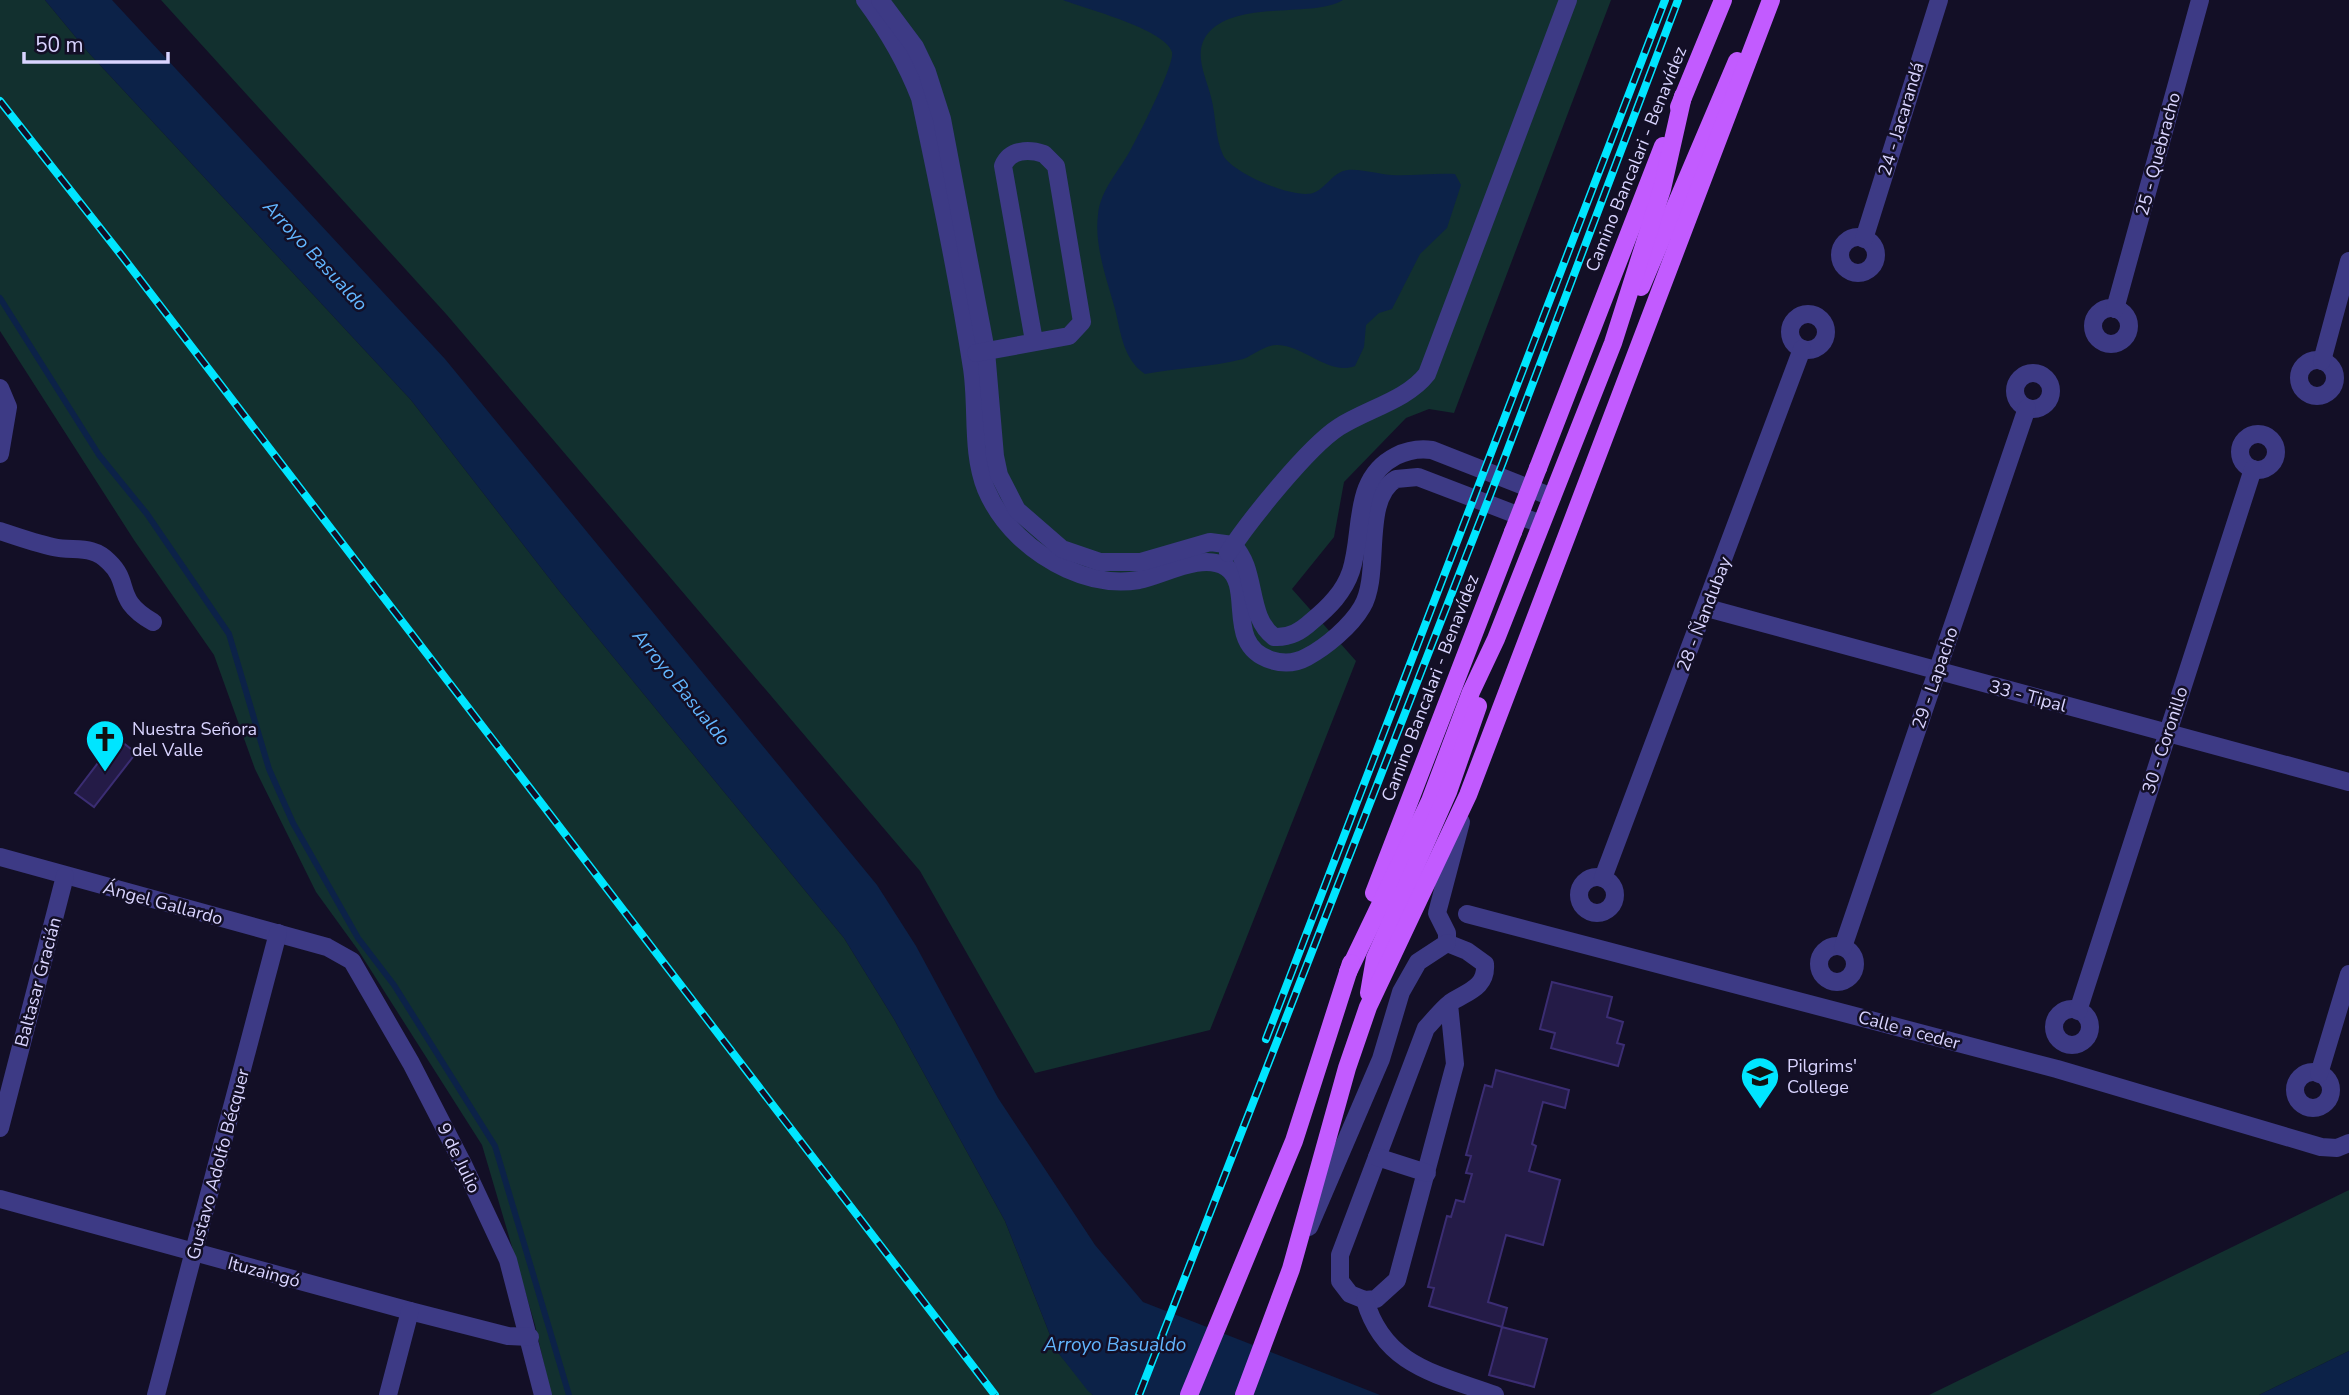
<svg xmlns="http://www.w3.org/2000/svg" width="2349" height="1395" viewBox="0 0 2349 1395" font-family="'Nunito Sans',sans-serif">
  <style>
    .green { fill: #12302f }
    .water { fill: #0c2248 }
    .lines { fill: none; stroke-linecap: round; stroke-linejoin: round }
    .stream { stroke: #0c2248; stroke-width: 6 }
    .building { fill: #241b47; stroke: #3b2d73; stroke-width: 2 }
    .minor { stroke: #3d3a85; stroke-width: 18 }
    .major { stroke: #c25bff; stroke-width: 18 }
    .rail-casing { stroke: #00e5ff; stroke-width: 8 }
    .rail { stroke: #130f26; stroke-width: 5; stroke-dasharray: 16; stroke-linecap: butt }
    .major-bridge { stroke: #c25bff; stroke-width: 18 }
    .labels { text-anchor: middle; stroke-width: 5; stroke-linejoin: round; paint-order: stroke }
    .street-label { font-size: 18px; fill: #d9d4ff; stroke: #130f26 }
    .poi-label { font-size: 18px; fill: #d9d4ff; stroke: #130f26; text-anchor: start }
    .water-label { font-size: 19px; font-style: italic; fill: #62b6ff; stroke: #130f26 }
  </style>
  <rect width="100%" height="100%" fill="#130f26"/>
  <g class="green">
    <polygon points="0,0 45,0 88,52 411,400 560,592 844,938 894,1019 1005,1221 1056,1350 1093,1395 551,1395 535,1325 482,1145 358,950 316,892 255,769 214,655 134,540 0,331"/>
    <polygon points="161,0 1611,0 1454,413 1429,409 1406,418 1344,482 1334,537 1292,589 1356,661 1210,1030 1035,1073 920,871 447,315"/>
    <polygon points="2349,1190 2349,1351 2259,1395 1929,1395"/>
  </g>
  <g class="water">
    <polygon points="45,0 112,0 445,359 877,885 916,946 998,1098 1095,1245 1143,1302 1380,1395 1093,1395 1088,1391 1056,1350 1005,1221 894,1019 844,938 560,592 411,400 88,52"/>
    <path d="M1063,0H1343C1314,18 1241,0 1210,31C1191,51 1206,76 1211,97C1216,115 1215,138 1223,155C1232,173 1293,199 1313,193C1327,188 1332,172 1348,170C1362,169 1377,174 1391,175C1412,176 1434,173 1455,174L1461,185L1447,228L1420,254L1392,309L1379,313L1366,325L1364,347L1355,366C1329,376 1305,346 1278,345C1266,344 1254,355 1243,359C1211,367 1177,368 1145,374C1123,359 1121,333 1115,309C1107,280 1094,245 1098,215C1100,190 1120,170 1131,149C1139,135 1175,64 1172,52C1165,29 1086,9 1063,0Z"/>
    <polygon points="2349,1351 2349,1395 2259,1395"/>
  </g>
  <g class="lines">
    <polyline class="stream" points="0,298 99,455 147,514 229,634 269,769 293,823 358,938 394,985 495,1146 569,1395"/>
  </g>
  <g class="building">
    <polygon points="117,738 136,753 94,807 75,793"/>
    <polygon points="1552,982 1612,997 1607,1017 1623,1022 1617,1043 1624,1045 1618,1066 1551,1048 1555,1033 1540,1029"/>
    <polygon points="1496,1070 1569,1090 1565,1108 1543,1102 1532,1144 1536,1146 1529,1171 1560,1180 1543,1245 1506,1235 1488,1302 1507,1308 1502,1327 1429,1306 1434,1288 1428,1287 1447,1216 1451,1217 1456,1200 1464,1202 1472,1174 1466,1173 1471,1156 1466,1155 1485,1085 1492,1087"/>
    <polygon points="1502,1327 1547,1339 1534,1387 1489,1375"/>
  </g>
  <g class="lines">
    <g class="minor">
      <path d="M865,0C888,31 906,62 920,98C939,188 958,278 972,368C978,408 971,452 986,489C1001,525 1032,553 1067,569C1089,579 1115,584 1139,580C1164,575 1202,552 1226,567C1255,586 1223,645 1271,660C1283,664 1296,663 1307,657C1326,647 1351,626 1362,607C1382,574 1361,499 1396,479L1418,477L1541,524"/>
      <path d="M880,0L915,47L927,72L942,119L986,351L995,456L999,475L1017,510L1062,549L1100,562H1141L1210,542L1233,545C1258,570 1246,616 1274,637C1290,638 1301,631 1312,621C1329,607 1344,592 1351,571C1364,531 1351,479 1396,456C1408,450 1418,448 1432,450L1552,497"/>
      <circle cx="1858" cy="255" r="18"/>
      <polyline points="1864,239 1939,0"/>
      <circle cx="2111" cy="326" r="18"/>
      <polyline points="2115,309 2200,0"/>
      <circle cx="1808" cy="332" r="18"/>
      <path d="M976,353L1069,336L1082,322L1056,166L1044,154C1029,149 1010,149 1003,166L1034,341"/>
      <circle cx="2317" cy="378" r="18"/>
      <polyline points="2322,361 2349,261"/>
      <circle cx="2033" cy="391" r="18"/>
      <polyline points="0,388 8,407 0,454"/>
      <circle cx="2258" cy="452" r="18"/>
      <path d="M0,531C18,537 35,543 53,547C74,552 92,544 109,562C132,584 113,599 153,622"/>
      <path d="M1228,553C1249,521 1308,447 1339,427C1367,409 1407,400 1427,374L1568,0"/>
      <polyline points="1707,608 2349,782"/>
      <polyline points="0,857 327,947 352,961 411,1063 463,1164 508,1260 543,1395"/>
      <circle cx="1597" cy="895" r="18"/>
      <polyline points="1603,878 1802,349"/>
      <polyline points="1467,914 2057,1069 2321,1147 2337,1148 2349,1143"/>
      <path d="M1447,943L1467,951L1485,964C1487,988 1466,992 1450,1003C1441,1010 1434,1020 1426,1028L1340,1255V1281L1350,1294L1365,1300L1376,1299L1397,1280L1455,1064L1449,1004"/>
      <polyline points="1447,943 1447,933 1437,913 1461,822"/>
      <circle cx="1837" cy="964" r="18"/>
      <polyline points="1843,947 2027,408"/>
      <circle cx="2072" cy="1027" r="18"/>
      <polyline points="2078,1011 2253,469"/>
      <circle cx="2313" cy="1090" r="18"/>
      <polyline points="2319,1074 2349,974"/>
      <polyline points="0,1128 65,876"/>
      <polyline points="1377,1157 1427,1173"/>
      <polyline points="0,1199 410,1311 508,1336 530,1337"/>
      <polyline points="1309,1227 1381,1059 1401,992 1418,962 1447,943"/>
      <path d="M1365,1300C1384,1366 1437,1374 1495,1395"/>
      <polyline points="156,1395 278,933"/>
      <polyline points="388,1395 410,1311"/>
    </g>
    <g class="major">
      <polyline points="1679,107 1723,0"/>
      <polyline points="1641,287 1737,61"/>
      <polyline points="1538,468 1663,146"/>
      <polyline points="1374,893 1513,532"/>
      <polyline points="1348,972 1430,801 1471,692 1496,639 1613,343 1662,189 1683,96"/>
      <polyline points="1369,993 1375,958 1448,792 1478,706"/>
      <polyline points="1189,1395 1294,1141 1351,963"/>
      <polyline points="1244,1395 1291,1269 1347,1068 1368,1007 1468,795 1771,0"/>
    </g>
    <g class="rail-casing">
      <g id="rail">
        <polyline points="0,101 122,256 995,1395"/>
        <polyline points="1266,1039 1665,0"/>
        <polyline points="1139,1395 1503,462 1678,0"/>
      </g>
    </g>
    <use href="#rail" class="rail"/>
    <polyline class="major-bridge" points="1513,532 1538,468"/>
  </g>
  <defs>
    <g id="church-pin" transform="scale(2.0125)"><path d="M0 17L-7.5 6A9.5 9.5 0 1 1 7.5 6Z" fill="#00e5ff" stroke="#130f26"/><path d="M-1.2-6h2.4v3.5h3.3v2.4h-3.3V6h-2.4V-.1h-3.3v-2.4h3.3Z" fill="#111"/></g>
    <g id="school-pin" transform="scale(2.0125)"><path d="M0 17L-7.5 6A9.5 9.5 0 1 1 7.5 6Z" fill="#00e5ff" stroke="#130f26"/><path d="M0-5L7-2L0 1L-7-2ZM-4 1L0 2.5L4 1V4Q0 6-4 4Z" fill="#111"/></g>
  </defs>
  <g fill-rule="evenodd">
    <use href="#church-pin" x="105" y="739"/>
    <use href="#school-pin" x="1760" y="1076"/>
  </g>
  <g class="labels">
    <g class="street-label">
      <text transform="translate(1901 119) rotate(-73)" y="6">24 - Jacarandá</text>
      <text transform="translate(2158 154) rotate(-75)" y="6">25 - Quebracho</text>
      <text transform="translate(1636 159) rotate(-68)" y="6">Camino Bancalari - Benavídez</text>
      <text transform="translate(1704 614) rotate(-69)" y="6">28 - Ñandubay</text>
      <text transform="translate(1935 678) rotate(-71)" y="6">29 - Lapacho</text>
      <text transform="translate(1430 688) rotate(-69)" y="6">Camino Bancalari - Benavídez</text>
      <text transform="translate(2028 696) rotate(15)" y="6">33 - Tipal</text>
      <text transform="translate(2165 740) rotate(-72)" y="6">30 - Coronillo</text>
      <text transform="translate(163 903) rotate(15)" y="6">Ángel Gallardo</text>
      <text transform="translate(38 982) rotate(-75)" y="6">Baltasar Gracián</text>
      <text transform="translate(1909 1030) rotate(15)" y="6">Calle a ceder</text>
      <text transform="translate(459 1158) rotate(64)" y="6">9 de Julio</text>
      <text transform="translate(218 1164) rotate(-75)" y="6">Gustavo Adolfo Bécquer</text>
      <text transform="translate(264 1272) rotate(15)" y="6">Ituzaingó</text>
    </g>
    <g class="poi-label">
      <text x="132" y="735">Nuestra Señora<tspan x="132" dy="21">del Valle</tspan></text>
      <text x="1787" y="1072">Pilgrims'<tspan x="1787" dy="21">College</tspan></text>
    </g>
    <g class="water-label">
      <text transform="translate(316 255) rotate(47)" y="7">Arroyo Basualdo</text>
      <text transform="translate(682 687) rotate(51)" y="7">Arroyo Basualdo</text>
      <text x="1115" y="1351">Arroyo Basualdo</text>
    </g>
  </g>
  <path d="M24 52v10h144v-10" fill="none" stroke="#d9d4ff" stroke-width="3.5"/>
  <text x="35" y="52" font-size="21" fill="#d9d4ff" stroke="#130f26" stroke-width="5" paint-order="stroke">50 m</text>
</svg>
